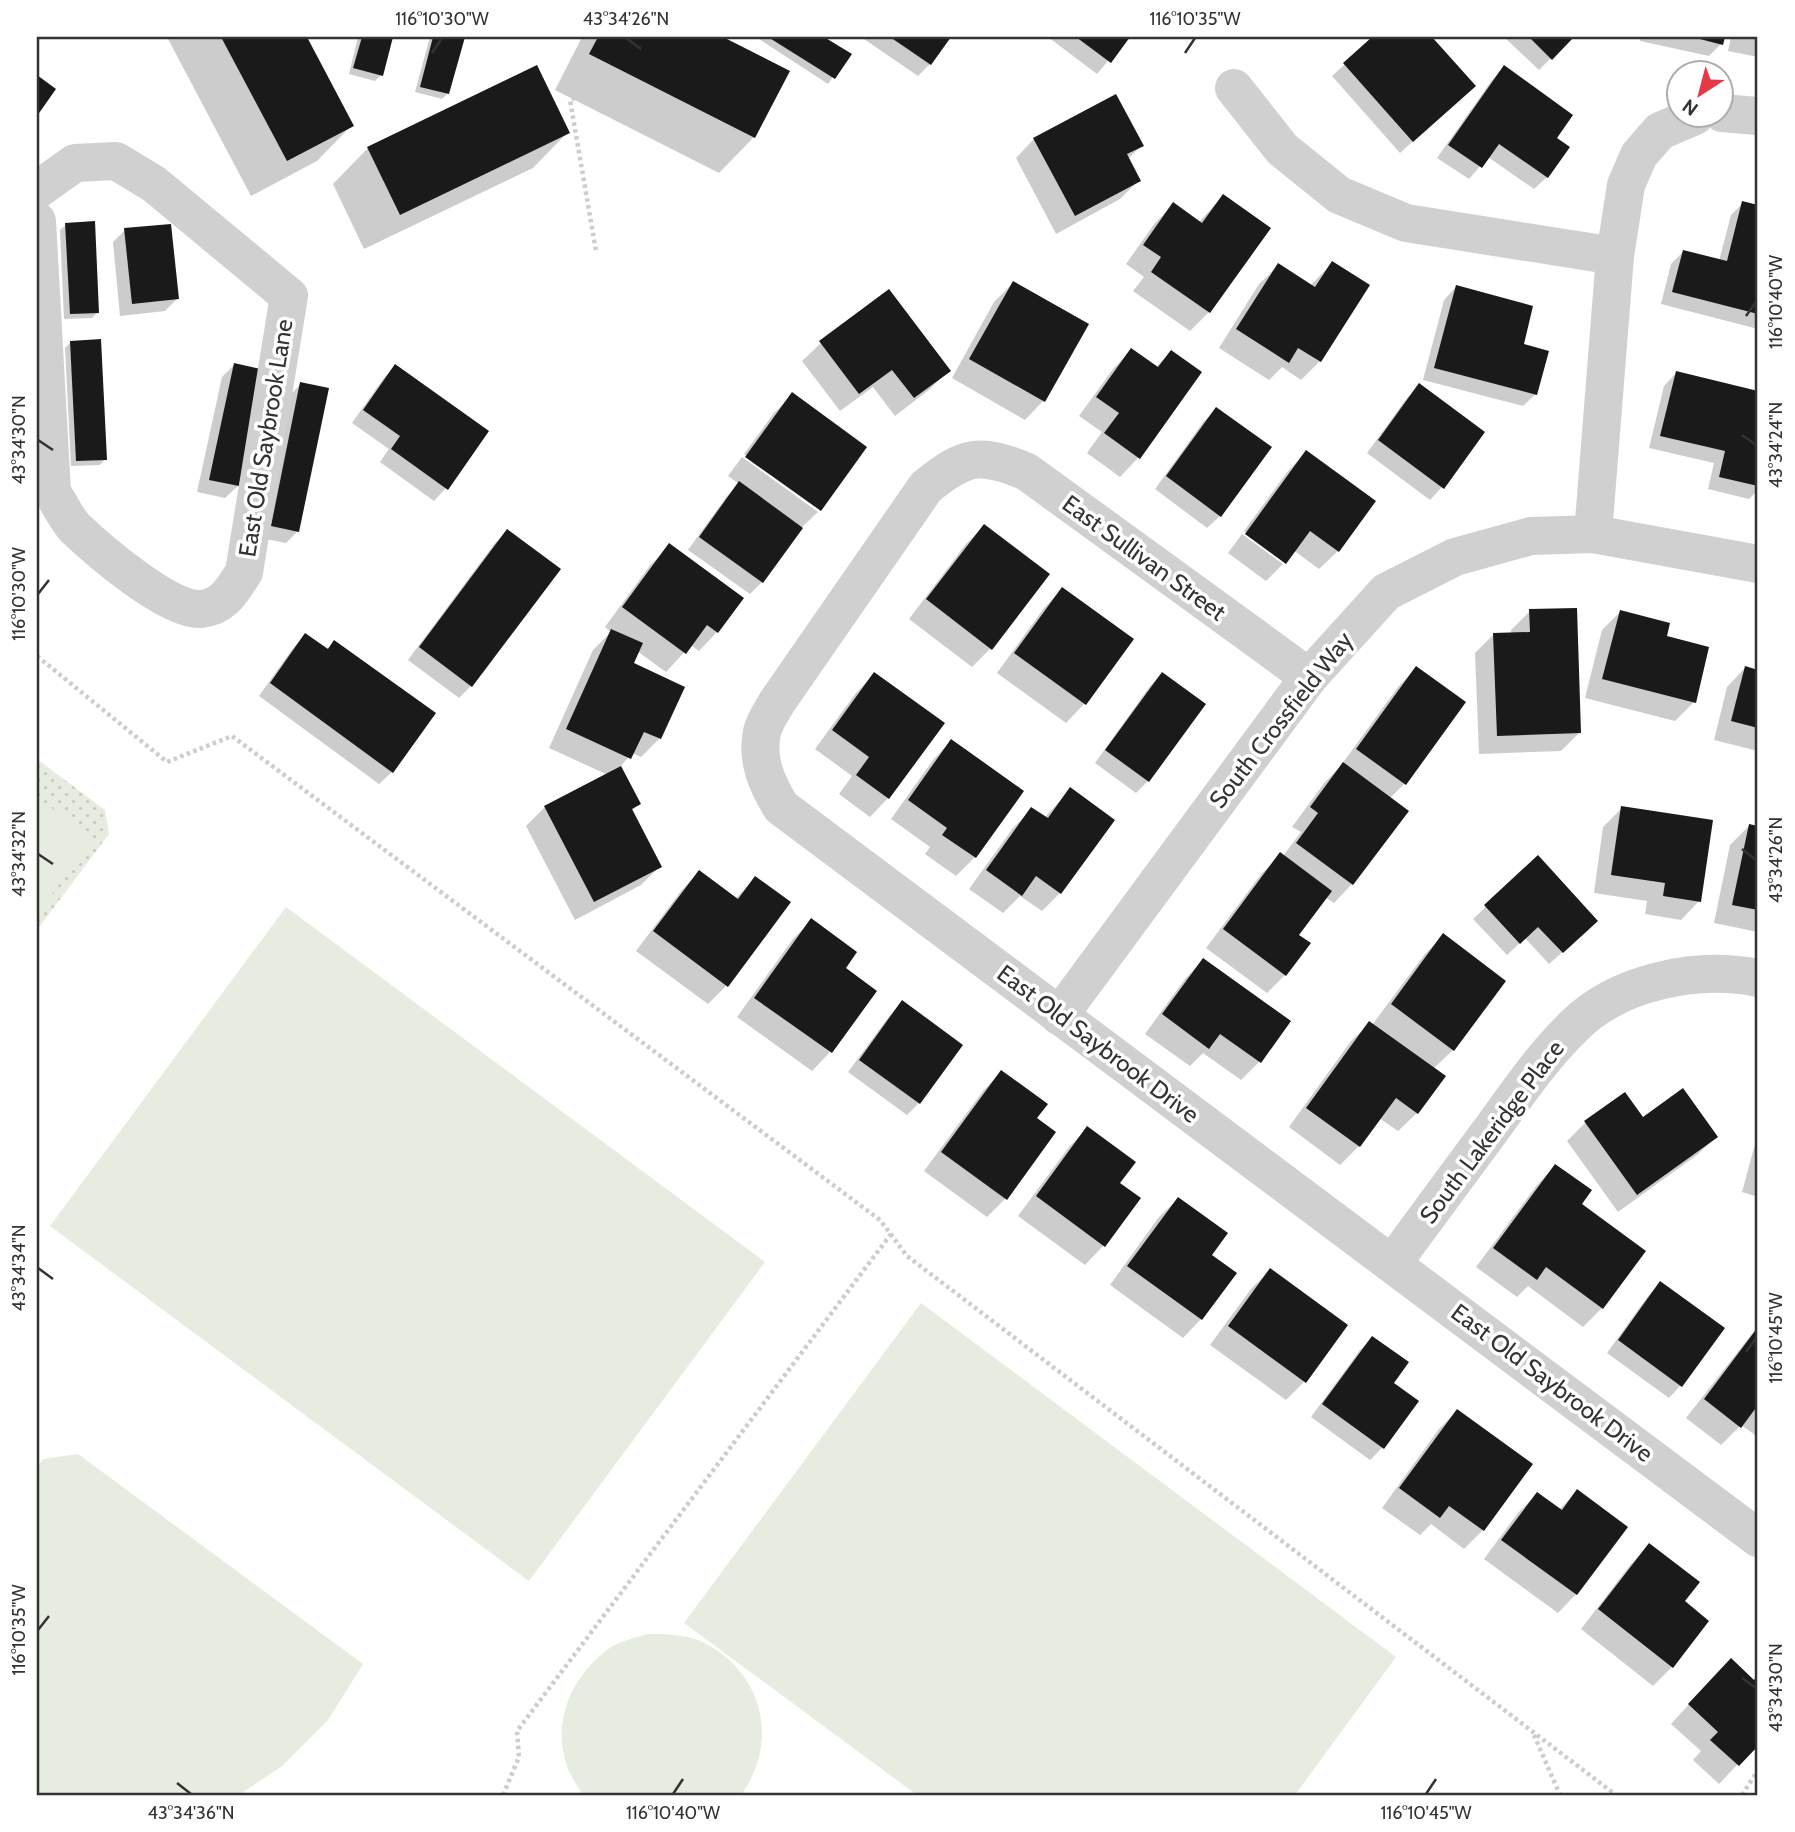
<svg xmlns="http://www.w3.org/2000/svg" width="1795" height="1832" viewBox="0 0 1795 1832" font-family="Cabin,sans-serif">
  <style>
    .park { fill: url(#park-dots) }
    .garden { fill: #e6ecdf }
    .shadow { fill: #0003 }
    .building { fill: #1a1a1a }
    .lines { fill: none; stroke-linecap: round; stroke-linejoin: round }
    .path { stroke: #cdcdcd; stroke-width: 4.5; stroke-dasharray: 3.5 3.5; stroke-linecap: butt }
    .street { stroke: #d0d0d0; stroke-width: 38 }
    .ticks { fill: none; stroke: #333; stroke-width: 2.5 }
    .labels { text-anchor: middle; stroke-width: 7; stroke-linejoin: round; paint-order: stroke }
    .street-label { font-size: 24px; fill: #333; stroke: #fff }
    .neatline { fill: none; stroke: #333; stroke-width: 2.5 }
    .ticks-label { font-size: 18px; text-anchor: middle; fill: #333 }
  </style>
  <defs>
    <pattern id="park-dots" width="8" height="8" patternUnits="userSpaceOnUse" patternTransform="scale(1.75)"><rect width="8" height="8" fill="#e6ecdf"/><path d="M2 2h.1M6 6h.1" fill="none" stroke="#c6cbc0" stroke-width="1.8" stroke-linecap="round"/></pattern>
  </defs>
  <rect width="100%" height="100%" fill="#fff"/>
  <polygon class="park" points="37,759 105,810 109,834 37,930"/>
  <g class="garden">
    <polygon points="37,797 93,839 37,914"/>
    <polygon points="286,907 765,1262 529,1581 50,1226"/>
    <polygon points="921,1303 1396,1657 1295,1795 917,1795 684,1623"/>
    <polygon points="78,1454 363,1664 328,1720 282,1766 239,1795 37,1795 37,1467 43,1459"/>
    <path d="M647,1634C668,1634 691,1634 710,1646C765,1678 778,1744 741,1795H583C578,1786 570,1776 567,1766C551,1720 573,1674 611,1647C621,1641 635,1638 647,1634Z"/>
  </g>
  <g class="shadow">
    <polygon points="167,37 305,37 352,125 317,161 251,196"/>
    <polygon points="358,37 391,37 381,75 375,81 349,74"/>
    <polygon points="430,37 462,38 448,93 442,99 415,92"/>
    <polygon points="582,37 719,37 787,71 754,137 719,173 555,90"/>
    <polygon points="756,37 821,37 849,54 828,84"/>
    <polygon points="861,37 949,37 930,64 918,76"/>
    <polygon points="1048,37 1128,37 1097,74"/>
    <polygon points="1375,37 1430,37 1474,86 1400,153 1332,76"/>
    <polygon points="1504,37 1572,37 1539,70"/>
    <polygon points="1641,37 1723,37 1721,44 1709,56 1640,41"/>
    <polygon points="1731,37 1758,37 1758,57 1728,51"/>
    <polygon points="1504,68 1555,138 1547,177 1534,189 1488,157 1469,179 1437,158 1492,80"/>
    <polygon points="568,132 533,168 364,249 333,184 368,148"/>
    <polygon points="1034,139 1141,146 1128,159 1139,180 1120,199 1056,234 1016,158"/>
    <polygon points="1223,196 1268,228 1209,312 1190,331 1133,291 1144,277 1126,264 1155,223 1174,204 1199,222"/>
    <polygon points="1743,203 1758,207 1758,329 1661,304 1671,264 1683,252 1719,261 1731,215"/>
    <polygon points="66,225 98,312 92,318 64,319 60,230"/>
    <polygon points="125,230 177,299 165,311 120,316 113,242"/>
    <polygon points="1332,263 1320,361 1301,380 1282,367 1269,380 1219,348 1259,284 1278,266 1310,286"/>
    <polygon points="1013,283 1086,324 1043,401 1025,420 952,378 994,302"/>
    <polygon points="1456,287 1521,345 1536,394 1523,406 1423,380 1444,300"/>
    <polygon points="71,342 105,459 100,465 71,466 65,348"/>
    <polygon points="821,343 949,370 930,389 895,416 873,387 840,411 802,361"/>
    <polygon points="1131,350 1156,367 1171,352 1199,373 1138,458 1120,477 1087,453 1102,432 1079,416 1113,369"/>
    <polygon points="234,365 238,486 225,498 197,492 222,377"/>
    <polygon points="395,366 446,488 434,501 380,462 389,449 352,423 383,379"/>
    <polygon points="1676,373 1758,392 1758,490 1749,499 1708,489 1714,463 1649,448 1664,386"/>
    <polygon points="301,384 298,531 286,543 260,538 289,396"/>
    <polygon points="1419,386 1442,487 1430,500 1367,453 1407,398"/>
    <polygon points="792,395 865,447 819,511 819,508 744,454 774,413"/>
    <polygon points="1217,409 1220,516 1207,528 1155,489 1204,421"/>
    <polygon points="1306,452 1338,551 1319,569 1293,550 1284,563 1284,560 1244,531 1288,471"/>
    <polygon points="742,457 818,512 801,528 762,582 750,594 688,550 727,496 739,484 728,476"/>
    <polygon points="984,526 1048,574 990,649 972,667 909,619 966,544"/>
    <polygon points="507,531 471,686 459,698 408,660 495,543"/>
    <polygon points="1242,534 1283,564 1266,581 1228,553"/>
    <polygon points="670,546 717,632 699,651 691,645 666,672 637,651 631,664 660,738 641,757 632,753 620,767 639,803 631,811 660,866 641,885 575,920 526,826 545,807 608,775 549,748 593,650 611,632 605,627 651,564"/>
    <polygon points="1062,589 1131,639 1084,704 1066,723 997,673 1044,608"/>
    <polygon points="1530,611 1580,732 1561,751 1479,754 1475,653 1493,635 1511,634 1511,630"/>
    <polygon points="1620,612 1665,637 1694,702 1675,721 1585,698 1602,630"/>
    <polygon points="305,636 326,650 334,642 434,713 392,772 379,784 259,696 293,648"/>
    <polygon points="1416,668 1405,783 1390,798 1352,884 1334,903 1325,897 1297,936 1285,975 1267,993 1206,948 1262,873 1281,855 1283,856 1301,832 1292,827 1325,782 1339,768 1398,687"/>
    <polygon points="1745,668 1758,672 1758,751 1714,740 1727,687"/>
    <polygon points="874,674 888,798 870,817 839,794 852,776 815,749 856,693"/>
    <polygon points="1162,674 1148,781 1136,793 1095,763 1150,686"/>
    <polygon points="951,741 1022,791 975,857 956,876 925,854 930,847 891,819 933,760"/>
    <polygon points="1070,790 1060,893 1042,911 1020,896 1003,913 969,889 1013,828 1032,809 1044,818"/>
    <polygon points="1622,808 1699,901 1681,920 1645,914 1647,901 1594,893 1603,827"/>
    <polygon points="1749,826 1758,828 1758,932 1714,923 1730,845"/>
    <polygon points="1538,858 1584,933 1549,964 1525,938 1507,955 1473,919"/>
    <polygon points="699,872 735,899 756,878 726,986 708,1004 636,951 681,891"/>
    <polygon points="811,921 843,969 874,991 830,1052 812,1071 737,1017 793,939"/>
    <polygon points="1443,936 1453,1050 1433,1069 1417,1113 1398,1131 1379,1118 1359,1146 1340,1165 1289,1127 1351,1041 1370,1023 1372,1025 1425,954"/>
    <polygon points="1203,960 1288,1022 1259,1062 1241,1080 1203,1053 1190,1066 1145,1034 1185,979"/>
    <polygon points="902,1003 919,1103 907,1115 848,1072 890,1015"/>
    <polygon points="1001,1072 1005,1199 987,1217 924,1171 983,1091"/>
    <polygon points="1642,1119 1716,1137 1697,1155 1618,1212 1567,1141 1585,1123"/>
    <polygon points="1088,1128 1118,1184 1139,1199 1103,1246 1085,1265 1018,1216 1069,1147"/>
    <polygon points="1758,1133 1758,1197 1742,1192"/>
    <polygon points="1556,1166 1579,1204 1643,1252 1602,1308 1583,1327 1528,1286 1517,1297 1476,1267 1537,1185"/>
    <polygon points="1178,1199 1210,1256 1201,1319 1183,1338 1110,1285 1159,1217"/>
    <polygon points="1270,1270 1304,1382 1286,1400 1210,1345 1251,1289"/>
    <polygon points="1661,1283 1681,1385 1669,1398 1607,1353 1648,1296"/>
    <polygon points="1758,1326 1758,1437 1741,1425 1721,1445 1686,1418"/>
    <polygon points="1372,1338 1392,1383 1416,1401 1382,1448 1370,1460 1311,1417 1360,1350"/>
    <polygon points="1457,1411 1483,1530 1464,1549 1431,1524 1420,1535 1382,1508 1439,1429"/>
    <polygon points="1577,1491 1576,1594 1558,1613 1484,1559 1518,1513 1537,1494 1559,1510"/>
    <polygon points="1650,1545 1682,1602 1707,1621 1672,1667 1653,1686 1581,1629 1631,1564"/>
    <polygon points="1758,1676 1758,1743 1719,1784 1693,1760 1701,1751 1671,1724 1712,1679 1753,1681"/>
  </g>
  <g class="building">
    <polygon points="221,37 307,37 354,126 287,161"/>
    <polygon points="362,37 393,37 383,76 353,68"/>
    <polygon points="433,37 465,37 449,94 420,87"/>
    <polygon points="598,37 723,37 790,71 755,138 589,54"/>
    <polygon points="768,37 824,37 852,54 835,79"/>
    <polygon points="890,37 951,37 931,65"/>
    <polygon points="1076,37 1130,37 1111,63"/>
    <polygon points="1372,37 1432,37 1476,86 1413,142 1343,63"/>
    <polygon points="1529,37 1574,37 1552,60"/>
    <polygon points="1692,37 1725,37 1723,45"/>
    <polygon points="537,65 570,133 400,215 367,147"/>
    <polygon points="1504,65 1573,115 1557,138 1570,147 1548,178 1499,144 1482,168 1448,145"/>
    <polygon points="37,75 56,89 37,116"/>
    <polygon points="1116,94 1144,146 1127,154 1141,181 1075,216 1033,138"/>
    <polygon points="1223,194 1271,228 1210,313 1151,272 1161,257 1143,245 1173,202 1202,223"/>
    <polygon points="1742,201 1758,205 1758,314 1672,292 1683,250 1727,261"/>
    <polygon points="95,221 99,313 70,314 65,223"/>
    <polygon points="171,224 179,299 132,304 124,228"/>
    <polygon points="1332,261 1370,285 1321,362 1298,348 1289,363 1236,329 1278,263 1315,287"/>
    <polygon points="1013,281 1089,324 1045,402 969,359"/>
    <polygon points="1456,285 1533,306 1524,344 1549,351 1537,395 1434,368"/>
    <polygon points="889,289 951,371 914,398 892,370 859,394 819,341"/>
    <polygon points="101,339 107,460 76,461 70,341"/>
    <polygon points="1131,348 1158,367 1171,350 1202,372 1140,459 1104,433 1119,413 1096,397"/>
    <polygon points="234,363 265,370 239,486 209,480"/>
    <polygon points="395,364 489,431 448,490 391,449 400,436 363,410"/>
    <polygon points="1676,371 1758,391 1758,486 1719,477 1725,451 1660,436"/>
    <polygon points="300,382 329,388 299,532 271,526"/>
    <polygon points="1419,383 1485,432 1444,489 1378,440"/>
    <polygon points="792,392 867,447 821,511 745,457"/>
    <polygon points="1216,407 1272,447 1221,517 1166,476"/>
    <polygon points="1306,450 1376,501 1339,552 1310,531 1286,564 1245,534"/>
    <polygon points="739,481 803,528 763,583 699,537"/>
    <polygon points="984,524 1050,574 992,650 926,599"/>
    <polygon points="507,529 561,569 472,687 419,647"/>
    <polygon points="669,543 744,598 718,633 707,625 686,654 622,607"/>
    <polygon points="1062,587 1134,639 1086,705 1014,653"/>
    <polygon points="1577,608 1581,733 1497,736 1493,633 1530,632 1529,609"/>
    <polygon points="1620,610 1670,623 1667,636 1709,647 1696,703 1602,679"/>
    <polygon points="611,629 643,643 634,663 685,687 661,739 644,732 631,759 566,729"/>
    <polygon points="305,633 328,649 334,640 436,713 393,773 270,683"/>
    <polygon points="1416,666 1466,702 1406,785 1356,749"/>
    <polygon points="1745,666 1758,670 1758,728 1731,721"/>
    <polygon points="874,672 945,723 889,799 856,775 869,757 832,730"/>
    <polygon points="1162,672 1206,704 1149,782 1105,750"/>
    <polygon points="951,739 1024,791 976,858 942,835 947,828 908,800"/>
    <polygon points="1343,762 1409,811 1353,885 1296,843 1318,813 1310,807"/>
    <polygon points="621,766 641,804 632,809 662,867 594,902 544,806"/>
    <polygon points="1070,787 1115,820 1061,894 1036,876 1022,896 986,870 1031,807 1048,818"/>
    <polygon points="1621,806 1713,820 1701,902 1663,896 1665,883 1611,875"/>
    <polygon points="1749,824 1758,826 1758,910 1732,905"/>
    <polygon points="1280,852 1332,891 1299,935 1311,943 1286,976 1223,929"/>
    <polygon points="1538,855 1598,921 1563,953 1538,927 1520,944 1484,905"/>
    <polygon points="699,870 738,899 755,876 791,902 728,987 653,931"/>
    <polygon points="811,918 857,952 846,968 877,991 832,1053 754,998"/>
    <polygon points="1443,933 1506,981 1454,1051 1391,1004"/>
    <polygon points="1203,958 1291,1021 1261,1063 1220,1034 1209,1049 1162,1014"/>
    <polygon points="902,1000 963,1045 920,1104 859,1060"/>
    <polygon points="1369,1021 1446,1076 1418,1114 1396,1098 1360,1147 1306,1108"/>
    <polygon points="1001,1070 1048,1104 1037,1118 1056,1132 1007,1200 941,1152"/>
    <polygon points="1683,1088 1718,1137 1637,1195 1584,1121 1625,1092 1643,1117"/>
    <polygon points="1087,1126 1136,1162 1120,1183 1141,1198 1105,1247 1036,1196"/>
    <polygon points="1555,1164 1592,1190 1582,1204 1646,1251 1603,1309 1546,1267 1537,1280 1493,1248"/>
    <polygon points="1178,1197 1228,1233 1212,1255 1237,1273 1202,1320 1127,1266"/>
    <polygon points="1270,1268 1348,1325 1306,1383 1228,1326"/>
    <polygon points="1660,1281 1725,1328 1682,1387 1618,1340"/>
    <polygon points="1758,1327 1758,1405 1741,1428 1704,1399"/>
    <polygon points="1372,1336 1409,1362 1394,1383 1419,1401 1384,1449 1322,1404"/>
    <polygon points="1457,1409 1533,1464 1484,1531 1449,1506 1440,1518 1399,1488"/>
    <polygon points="1577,1489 1628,1527 1577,1595 1501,1540 1537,1492 1562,1510"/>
    <polygon points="1649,1543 1700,1582 1685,1601 1709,1621 1673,1668 1598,1609"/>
    <polygon points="1731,1658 1754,1680 1758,1675 1758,1746 1739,1766 1710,1740 1718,1732 1688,1704"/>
  </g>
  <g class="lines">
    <g class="path">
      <polyline points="586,37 577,97 570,100 596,251"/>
      <polyline points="37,656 167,762 232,736 880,1220 907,1256 1616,1795"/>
      <polyline points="1534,1735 1560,1795"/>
      <polyline points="503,1795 519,1757 517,1731 891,1234"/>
      <polyline points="1742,1795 1758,1770"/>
    </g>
    <g class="street">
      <polyline points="1234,88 1282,149 1339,195 1406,223 1615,256"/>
      <polyline points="1722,113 1758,116"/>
      <path d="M37,190L75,163L116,161L154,184L289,296L244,572C233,589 224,607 201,609C170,612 98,550 75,528C66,518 59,503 52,492L37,221"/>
      <polyline points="1593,534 1758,564"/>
      <path d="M1309,677L1027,472C980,452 965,455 926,487L777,702C772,711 764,722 762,732C756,760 767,784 781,807L1758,1538"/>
      <polyline points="1059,1016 1309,677 1386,592 1455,557 1531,536 1593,534 1615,256 1626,185 1639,155 1660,131 1695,116"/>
      <path d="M1393,1263C1426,1218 1458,1174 1491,1130C1517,1094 1542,1057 1574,1026C1619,981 1698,966 1758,978"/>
    </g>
  </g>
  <path class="ticks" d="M626,38L641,49M432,53L442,38M1185,53L1195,38M1746,316L1756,302M1742,435L1756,445M38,440L53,450M38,594L49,580M1742,849L1756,860M38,854L53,864M38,1268L53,1279M1746,1352L1756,1338M38,1630L49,1616M1742,1678L1756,1688M177,1783L191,1794M673,1794L683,1779M1426,1794L1436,1779"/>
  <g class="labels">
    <g class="street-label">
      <text transform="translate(266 438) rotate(-81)" y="8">East Old Saybrook Lane</text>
      <text transform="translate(1144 558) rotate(36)" y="8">East Sullivan Street</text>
      <text transform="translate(1281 720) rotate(-52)" y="8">South Crossfield Way</text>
      <text transform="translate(1098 1044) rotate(37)" y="8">East Old Saybrook Drive</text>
      <text transform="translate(1492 1132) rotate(-53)" y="8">South Lakeridge Place</text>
      <text transform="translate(1552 1383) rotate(37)" y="8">East Old Saybrook Drive</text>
    </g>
  </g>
  <rect width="1795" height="1832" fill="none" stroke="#ffffff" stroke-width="77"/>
  <g transform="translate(1700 94) rotate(216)"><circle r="33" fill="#ffffff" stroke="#adadad" stroke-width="2"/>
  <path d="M0-5L12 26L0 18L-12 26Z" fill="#e63946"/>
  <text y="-10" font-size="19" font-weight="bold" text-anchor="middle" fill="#333333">N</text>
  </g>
  <rect x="38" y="38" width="1718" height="1756" class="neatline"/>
  <g class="ticks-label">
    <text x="442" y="25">116°10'30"W</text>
    <text x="626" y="25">43°34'26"N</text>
    <text x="1195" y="25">116°10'35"W</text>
    <text transform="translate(1776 302) rotate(-90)" y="6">116°10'40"W</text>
    <text transform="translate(19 440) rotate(-90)" y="6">43°34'30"N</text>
    <text transform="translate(1776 445) rotate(-90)" y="6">43°34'24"N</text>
    <text transform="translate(19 594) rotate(-90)" y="6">116°10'30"W</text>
    <text transform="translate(19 854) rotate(-90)" y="6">43°34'32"N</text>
    <text transform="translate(1776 860) rotate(-90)" y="6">43°34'26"N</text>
    <text transform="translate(19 1268) rotate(-90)" y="6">43°34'34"N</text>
    <text transform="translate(1776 1338) rotate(-90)" y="6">116°10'45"W</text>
    <text transform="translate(19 1630) rotate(-90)" y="6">116°10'35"W</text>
    <text transform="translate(1776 1688) rotate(-90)" y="6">43°34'30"N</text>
    <text x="191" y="1819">43°34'36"N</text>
    <text x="673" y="1819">116°10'40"W</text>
    <text x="1426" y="1819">116°10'45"W</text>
  </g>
</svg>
